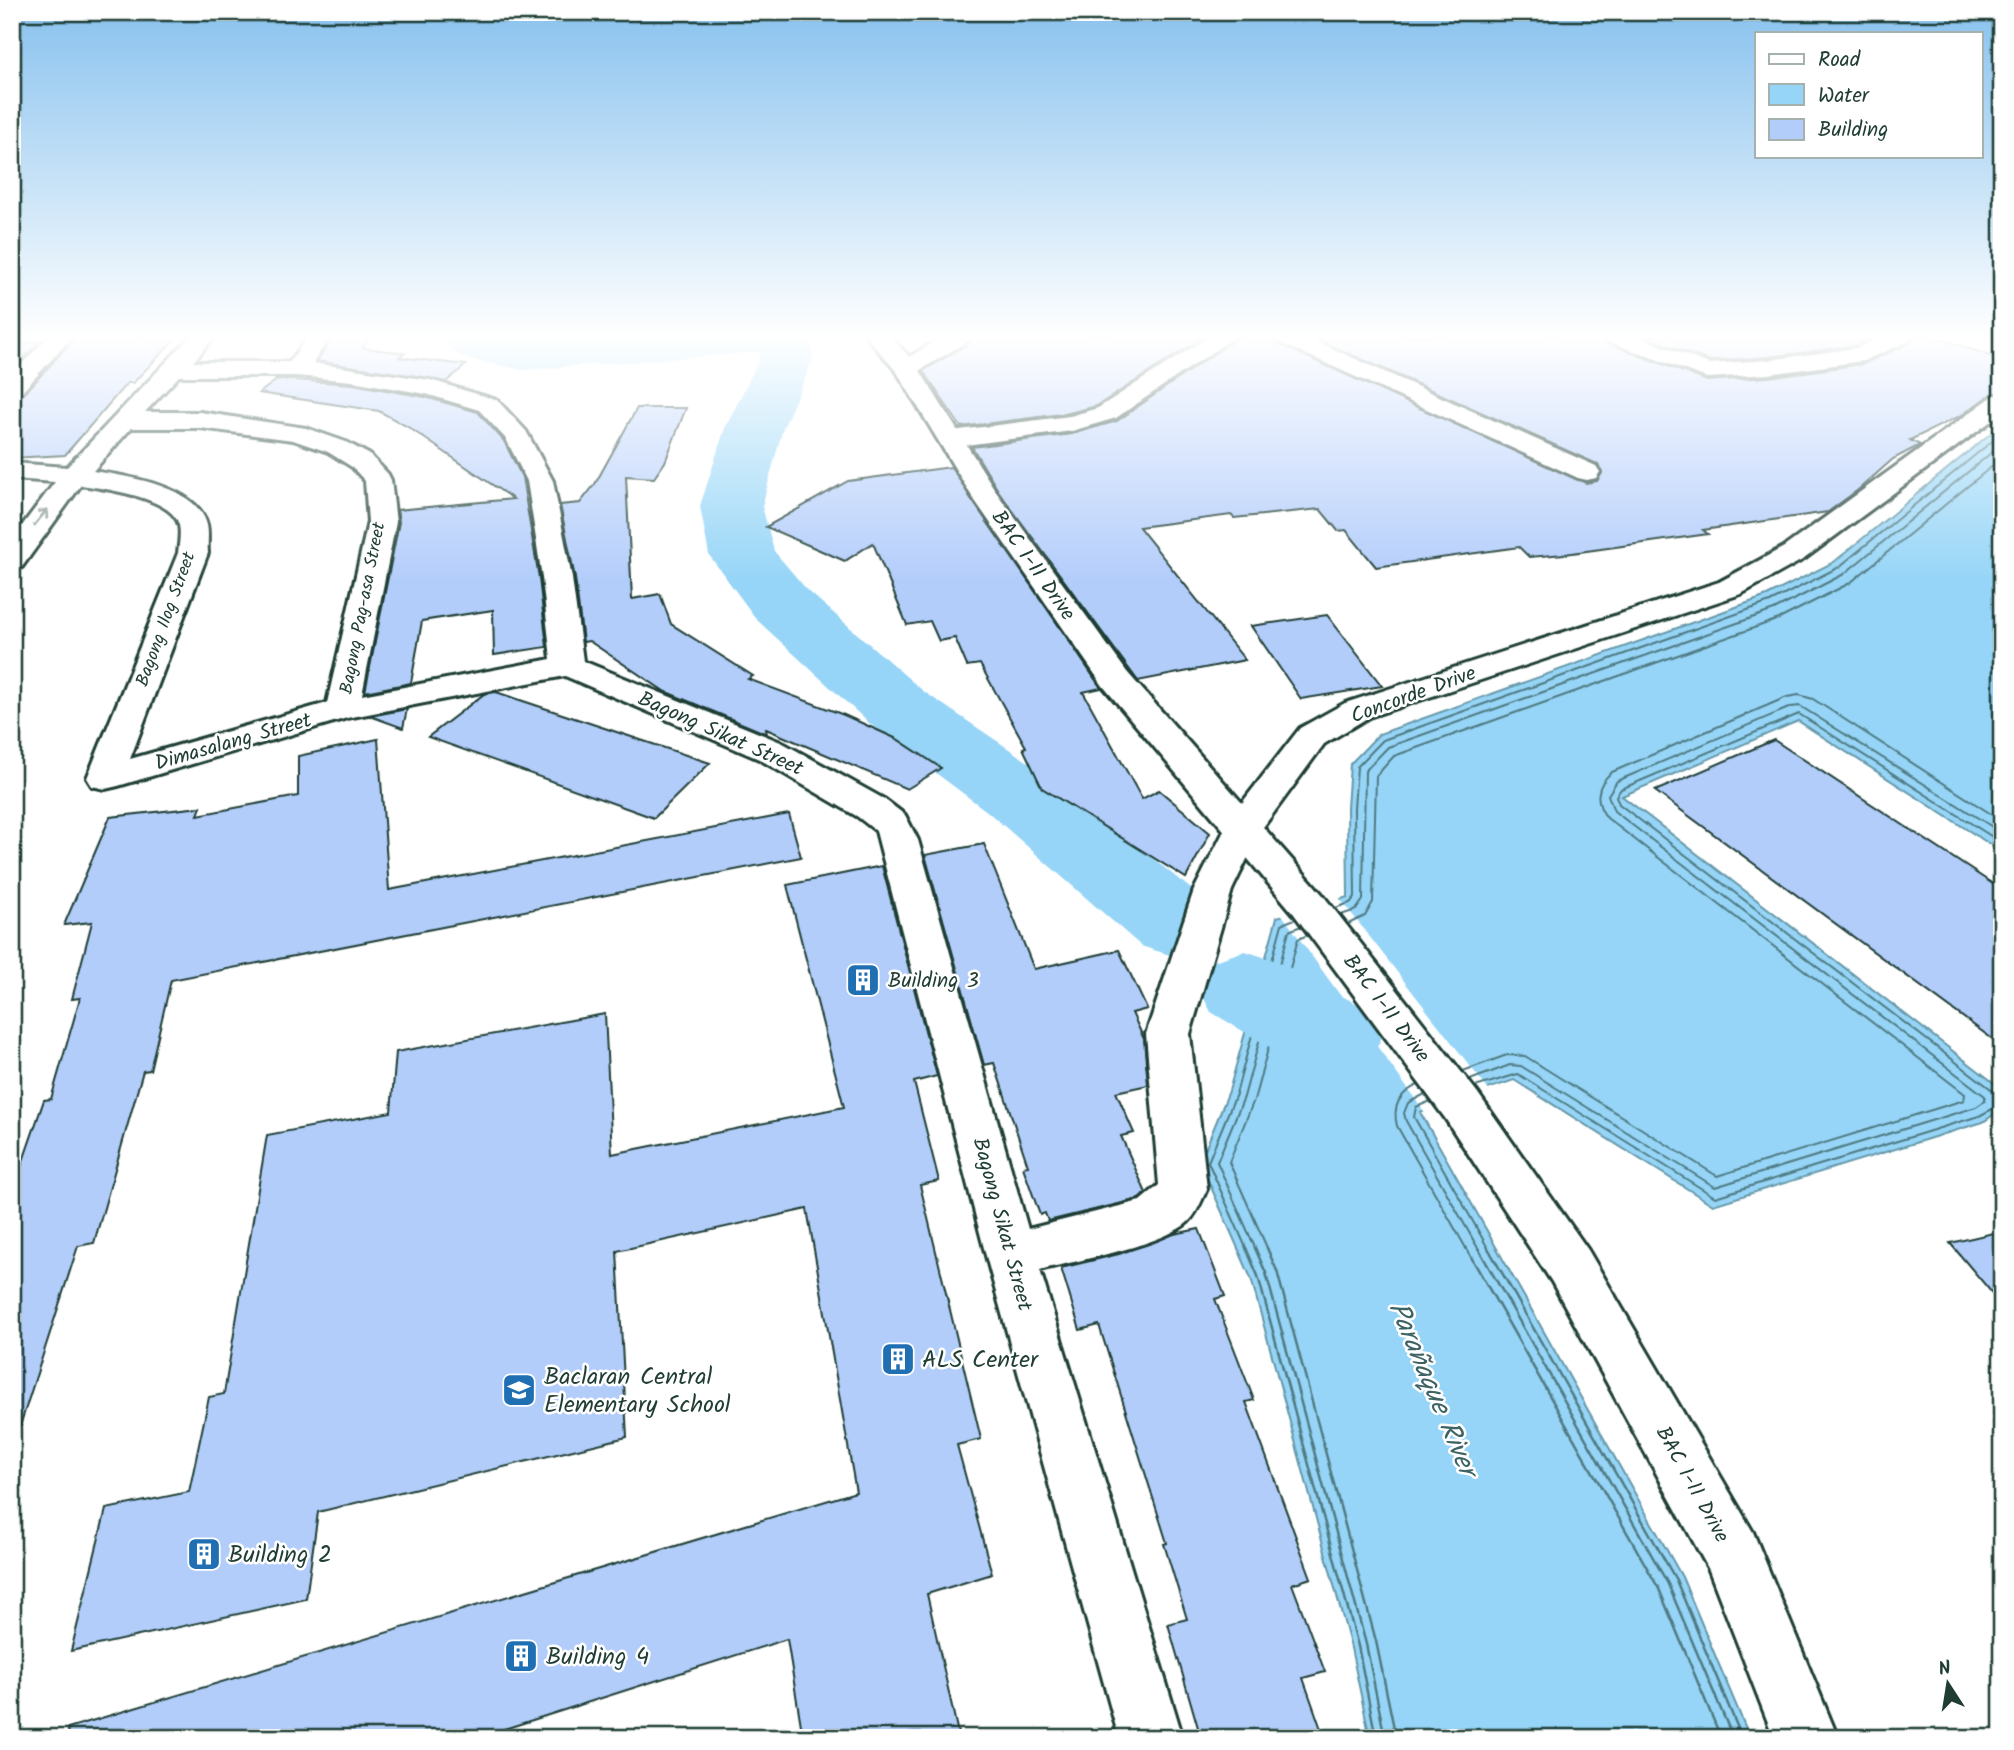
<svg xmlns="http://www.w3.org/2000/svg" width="2014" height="1750" viewBox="0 0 2014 1750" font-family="Kalam,sans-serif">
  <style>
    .water { fill: #96d5f7; stroke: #6698a9; stroke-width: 2 }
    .pier { fill: #fff }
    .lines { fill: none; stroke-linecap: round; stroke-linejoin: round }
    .shore-far1 { stroke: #4f7a82; stroke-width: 2 }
    .shore { stroke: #4f7a82; stroke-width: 2.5 }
    .river { fill: #96d5f7; fill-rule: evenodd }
    .building { fill: #b3cdfb; stroke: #1f3d34; stroke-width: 2 }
    .street-casing { stroke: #1f3d34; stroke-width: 6 }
    .secondary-casing { stroke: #1f3d34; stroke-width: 6 }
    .street { fill: #fff; fill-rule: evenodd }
    .secondary { fill: #fff; fill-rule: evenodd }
    .oneway { stroke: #8f9e9a }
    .labels { text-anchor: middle; stroke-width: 5; stroke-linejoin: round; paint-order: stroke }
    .far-street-label { font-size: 18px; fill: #1f3d34; stroke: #fff }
    .street-label { font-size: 21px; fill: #1f3d34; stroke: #fff }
    .poi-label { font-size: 21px; fill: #1f3d34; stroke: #fff; text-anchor: start }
    .near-poi-label { font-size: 24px; fill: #1f3d34; stroke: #fff; text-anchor: start }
    .near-water-label { font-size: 28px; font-style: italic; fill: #3d6365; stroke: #fff }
  </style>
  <rect width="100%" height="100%" fill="#fff"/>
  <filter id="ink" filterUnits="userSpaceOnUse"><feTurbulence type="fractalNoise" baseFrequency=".0143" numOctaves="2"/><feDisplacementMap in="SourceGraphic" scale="14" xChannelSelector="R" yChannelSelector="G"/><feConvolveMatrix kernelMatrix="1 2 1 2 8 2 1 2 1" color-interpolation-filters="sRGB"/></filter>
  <g filter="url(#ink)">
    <polygon class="water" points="2002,424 2002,852 1798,721 1622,796 2002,1089 2002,1109 1983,1122 1713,1205 1514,1080 1420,1112 1682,1577 1750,1738 1370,1738 1351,1648 1251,1278 1200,1162 1229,1091 1277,917 1348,897 1347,808 1350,764 1379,734 1767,596 1834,562"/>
    <polygon class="pier" points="1338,896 1491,1093 1426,1114 1280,912"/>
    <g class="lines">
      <g class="shore-far1">
        <polyline points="2002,843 1799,714 1621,789 1616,796 1619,804 1995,1092 2002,1094"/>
        <polyline points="1335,908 1350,903 1355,897 1354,808 1357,767 1383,740 1770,602 1839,567 2002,433"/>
        <polyline points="1341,915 1356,910 1363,900 1365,771 1388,747 1774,610 1844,574 2002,444"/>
        <polyline points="1348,924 1365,916 1373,902 1376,776 1394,756 1779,619 1850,583 2002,458"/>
        <path d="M1463,1071L1507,1055L1525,1056L1717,1176L1964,1100L1965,1094L1607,818C1594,802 1596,785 1612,772L1787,697L1799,695L1813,699L2002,821"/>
        <polyline points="1470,1080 1510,1065 1521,1066 1715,1187 1976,1107 1985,1101 1985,1096 1614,811 1608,795 1617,781 1791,707 1800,706 2002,833"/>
        <path d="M1418,1085C1399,1093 1392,1106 1397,1126L1467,1250"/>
        <polyline points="1475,1087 1518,1074 1715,1197 1979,1116 2002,1104"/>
        <polyline points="1425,1094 1408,1103 1404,1113 1406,1121 1479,1250"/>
        <polyline points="1431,1101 1416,1107 1414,1117 1489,1250"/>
        <polyline points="1247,1250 1208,1162 1236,1094 1282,924 1295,919"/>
        <polyline points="1256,1250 1217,1162 1244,1097 1289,931 1301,926"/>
        <polyline points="1268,1250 1229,1162 1254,1100 1298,939 1308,935"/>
      </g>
      <g class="shore">
        <polyline points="1246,1248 1258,1276 1358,1646 1376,1738"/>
        <polyline points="1255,1248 1266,1273 1366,1644 1385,1738"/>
        <polyline points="1267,1248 1277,1271 1376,1641 1396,1738"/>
        <polyline points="1466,1248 1659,1589 1721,1738"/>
        <polyline points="1478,1248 1668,1584 1733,1738"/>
        <polyline points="1488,1248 1676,1580 1742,1738"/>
      </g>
      <g class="river">
        <polygon points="441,336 523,338 806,336 813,349 812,362 783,428 762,506 774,551 807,590 923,691 1046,774 1205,900 1218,923 1205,946 1173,956 1141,946 988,812 869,723 757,620 709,555 700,506 725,428 758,362 760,352 523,370 467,359 454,352"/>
        <polygon points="1245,951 1279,962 1368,1010 1382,1037 1368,1064 1333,1075 1298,1064 1211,1012 1198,987 1211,962"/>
      </g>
    </g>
    <g class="building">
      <polygon points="147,336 178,336 133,383 127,383 65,455 12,458 12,397 23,395 73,340"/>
      <polygon points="339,336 369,336 363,348 405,353 399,357 466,365 446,382 317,361 329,343"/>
      <polygon points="974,336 1205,336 1097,406 1069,413 961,427 923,371 969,343"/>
      <polygon points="1239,336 1271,336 1276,343 1586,483 1597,481 1602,473 1597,464 1310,336 1601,336 1606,343 1707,381 1768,377 1863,364 1910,343 1914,336 1932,336 2002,360 2002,392 1991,394 1962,415 1910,440 1920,445 1893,459 1858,490 1828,512 1703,530 1708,534 1565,554 1529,557 1519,547 1376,567 1346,530 1338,531 1320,509 1234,518 1231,515 1139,527 1245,660 1138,681 999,492 972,447 1072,434 1117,421"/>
      <polygon points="1643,336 1877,336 1857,345 1768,357 1709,361"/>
      <polygon points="40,342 12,370 12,343"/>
      <polygon points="278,379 352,384 425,397 478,412 504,441 522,477 539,578 547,647 494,655 493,610 422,621 411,683 365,692 399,522 397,510 513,499 408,427 379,411 259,393"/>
      <polygon points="637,408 686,408 665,462 654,478 626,476 632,599 660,594 671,624 753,676 748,679 844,715 897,739 941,768 907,789 766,729 767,734 664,691 589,641 583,642 575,578 560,505 580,503 595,484"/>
      <polygon points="951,467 1101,688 1083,692 1142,799 1159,790 1210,833 1186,878 1042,788 1023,748 1026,747 980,664 967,666 955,638 939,641 930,621 907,625 873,543 845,561 766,527 848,481"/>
      <polygon points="1327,615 1382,686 1301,699 1251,626"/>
      <polygon points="496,692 710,763 654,818 428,737 484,694"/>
      <polygon points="407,709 403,728 370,716"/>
      <polygon points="378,739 389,890 789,814 801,857 171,980 150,1070 143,1071 94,1243 78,1246 20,1426 12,1425 12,1193 44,1100 51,1099 80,998 72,999 92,922 64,925 110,817 201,807 198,815 298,796 298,756"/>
      <polygon points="1774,740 2002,890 2002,1046 1655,791"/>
      <polygon points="984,844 1034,969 1119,950 1147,1009 1132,1013 1144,1039 1148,1085 1116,1092 1134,1133 1121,1136 1146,1193 1139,1199 1048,1221 1045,1213 1040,1215 1023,1167 1028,1166 994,1063 984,1065 925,855"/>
      <polygon points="882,866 937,1076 914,1082 939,1181 920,1185 981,1439 957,1445 992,1574 927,1594 959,1738 803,1738 787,1639 476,1738 69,1738 68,1728 856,1492 807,1209 617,1251 627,1437 318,1512 306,1599 71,1651 106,1509 189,1492 209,1397 224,1394 267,1135 391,1112 396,1052 605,1014 612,1154 844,1107 787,885"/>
      <polygon points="1199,1229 1225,1296 1215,1299 1254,1400 1246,1402 1311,1578 1292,1584 1325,1672 1303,1678 1321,1729 1308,1732 1310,1738 1201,1738 1168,1624 1187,1619 1164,1544 1167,1543 1099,1325 1080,1330 1061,1268 1119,1254 1174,1234"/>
      <polygon points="2002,1231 2002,1305 1950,1243"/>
    </g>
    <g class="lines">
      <g class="street-casing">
        <g id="street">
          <polygon points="49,336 73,336 21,393 12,395 12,374"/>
          <path d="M191,336H215L193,362H290L308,336H330L313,363L430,380L497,400L526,431L553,481L572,578L583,661L783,743L884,799L905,815L918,840L1028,1229L1140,1201L1159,1185L1146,1034L1194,890L1231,817L1300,728L1345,703L1719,582L1784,547L1993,396L2002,394V413L1804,559L1741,594L1369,717L1324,744L1261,830L1232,890L1190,1034L1207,1189C1202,1199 1197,1214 1188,1222C1161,1246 1078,1260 1040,1270L1183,1738H1119L986,1256L876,831L858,817L759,759L565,676L347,718L118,786L105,789L92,786L87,778L178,553C179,545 181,533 179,525C172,497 106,489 81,485L22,567L12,570V539L55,482L12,479V463L67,467ZM179,376H297L352,381L426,394L479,410L506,439L527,481L542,578L551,659L362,695L396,522L391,480L388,474L370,455L346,442L306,428L200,412H145ZM131,428H200L293,440L328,452L352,467L365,481L368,522L327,703L130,759L208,553C207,545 209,534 207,525C198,486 126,476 93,471Z"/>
          <polygon points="944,336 971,336 968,341 915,373 899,373 895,368 899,363"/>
          <polygon points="1210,336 1236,336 1116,418 1072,431 951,447 942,444 938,439 942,434 951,431 1070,416 1098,408"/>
          <polygon points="1274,336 1304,336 1596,466 1600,472 1596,478 1587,480 1578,478 1277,341"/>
          <polygon points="1604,336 1636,336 1709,364 1768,360 1858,348 1883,336 1912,336 1909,341 1863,361 1768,374 1707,378 1607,341"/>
        </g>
      </g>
      <g class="secondary-casing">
        <polygon id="secondary" points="866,336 890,336 915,363 997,493 1127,672 1322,894 1477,1092 1588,1250 1753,1532 1838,1738 1774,1738 1709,1570 1552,1282 1445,1118 1294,914 1103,686 971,495 897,372"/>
      </g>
      <use href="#street" class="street"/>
      <use href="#secondary" class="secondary"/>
    </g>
    <defs><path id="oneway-shaft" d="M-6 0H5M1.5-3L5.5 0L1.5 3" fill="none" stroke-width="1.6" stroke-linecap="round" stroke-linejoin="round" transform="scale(1.75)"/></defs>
    <use class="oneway" href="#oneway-shaft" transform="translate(41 517) rotate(-51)"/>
  </g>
  <linearGradient id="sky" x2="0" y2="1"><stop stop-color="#87c1ee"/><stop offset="0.58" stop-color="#fff"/><stop offset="1" stop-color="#fff" stop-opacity="0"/></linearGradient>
  <rect width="2014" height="581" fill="url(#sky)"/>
  <defs>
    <g id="building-square" transform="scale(1.75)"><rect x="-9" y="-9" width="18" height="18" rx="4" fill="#1f6fb2" stroke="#fff"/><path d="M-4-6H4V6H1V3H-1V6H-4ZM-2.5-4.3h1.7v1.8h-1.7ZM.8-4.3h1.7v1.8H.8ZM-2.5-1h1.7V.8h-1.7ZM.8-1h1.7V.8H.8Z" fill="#fff"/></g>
    <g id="school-square" transform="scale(1.75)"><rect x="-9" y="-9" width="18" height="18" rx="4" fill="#1f6fb2" stroke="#fff"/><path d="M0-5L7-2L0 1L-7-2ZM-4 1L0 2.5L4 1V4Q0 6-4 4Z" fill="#fff"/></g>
  </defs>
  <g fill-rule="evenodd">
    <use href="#building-square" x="863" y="980"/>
    <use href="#building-square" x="898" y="1359"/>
    <use href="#school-square" x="519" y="1390"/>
    <use href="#building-square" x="204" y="1554"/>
    <use href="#building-square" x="521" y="1656"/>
  </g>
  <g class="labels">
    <g class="far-street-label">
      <text transform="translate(362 608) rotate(-79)" y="6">Bagong Pag-asa Street</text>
      <text transform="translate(165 619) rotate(-70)" y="6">Bagong Ilog Street</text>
    </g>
    <g class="street-label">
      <text transform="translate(1034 565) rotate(55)" y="7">BAC 1-11 Drive</text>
      <text transform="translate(1413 694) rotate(-20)" y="7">Concorde Drive</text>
      <text transform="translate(721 733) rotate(24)" y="7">Bagong Sikat Street</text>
      <text transform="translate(233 741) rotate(-16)" y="7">Dimasalang Street</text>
      <text transform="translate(1387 1008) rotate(53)" y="7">BAC 1-11 Drive</text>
      <text transform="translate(1003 1224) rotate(75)" y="7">Bagong Sikat Street</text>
      <text transform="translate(1693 1484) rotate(61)" y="7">BAC 1-11 Drive</text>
    </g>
    <g class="poi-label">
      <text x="888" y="987">Building 3</text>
    </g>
    <g class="near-poi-label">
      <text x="922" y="1367">ALS Center</text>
      <text x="544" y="1384">Baclaran Central<tspan x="544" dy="28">Elementary School</tspan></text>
      <text x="228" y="1562">Building 2</text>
      <text x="546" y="1664">Building 4</text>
    </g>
    <g class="near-water-label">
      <text transform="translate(1434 1388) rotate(67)" y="10">Parañaque River</text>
    </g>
  </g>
  <rect width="2014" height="1750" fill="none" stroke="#fff" stroke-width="42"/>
  <rect x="21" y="21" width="1972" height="1708" fill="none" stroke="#1f3d34" stroke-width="2.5" filter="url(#ink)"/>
  <rect x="1755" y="32" width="228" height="126" fill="#ffffff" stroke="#a5b1ae" stroke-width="2"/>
  <rect x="1769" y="54" width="35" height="10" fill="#ffffff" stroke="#a5b1ae" stroke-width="2"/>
  <text x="1818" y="66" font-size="21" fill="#1f3d34">Road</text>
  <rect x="1769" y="84" width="35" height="21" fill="#96d5f7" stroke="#a5b1ae" stroke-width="2"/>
  <text x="1818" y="102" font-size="21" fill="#1f3d34">Water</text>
  <rect x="1769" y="119" width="35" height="21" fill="#b3cdfb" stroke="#a5b1ae" stroke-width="2"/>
  <text x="1818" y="136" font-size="21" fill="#1f3d34">Building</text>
  <g transform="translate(1948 1684) rotate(348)" stroke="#ffffff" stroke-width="5" paint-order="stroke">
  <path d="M0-5L12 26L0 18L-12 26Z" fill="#1f3d34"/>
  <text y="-10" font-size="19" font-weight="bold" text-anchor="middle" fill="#1f3d34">N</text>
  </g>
</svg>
